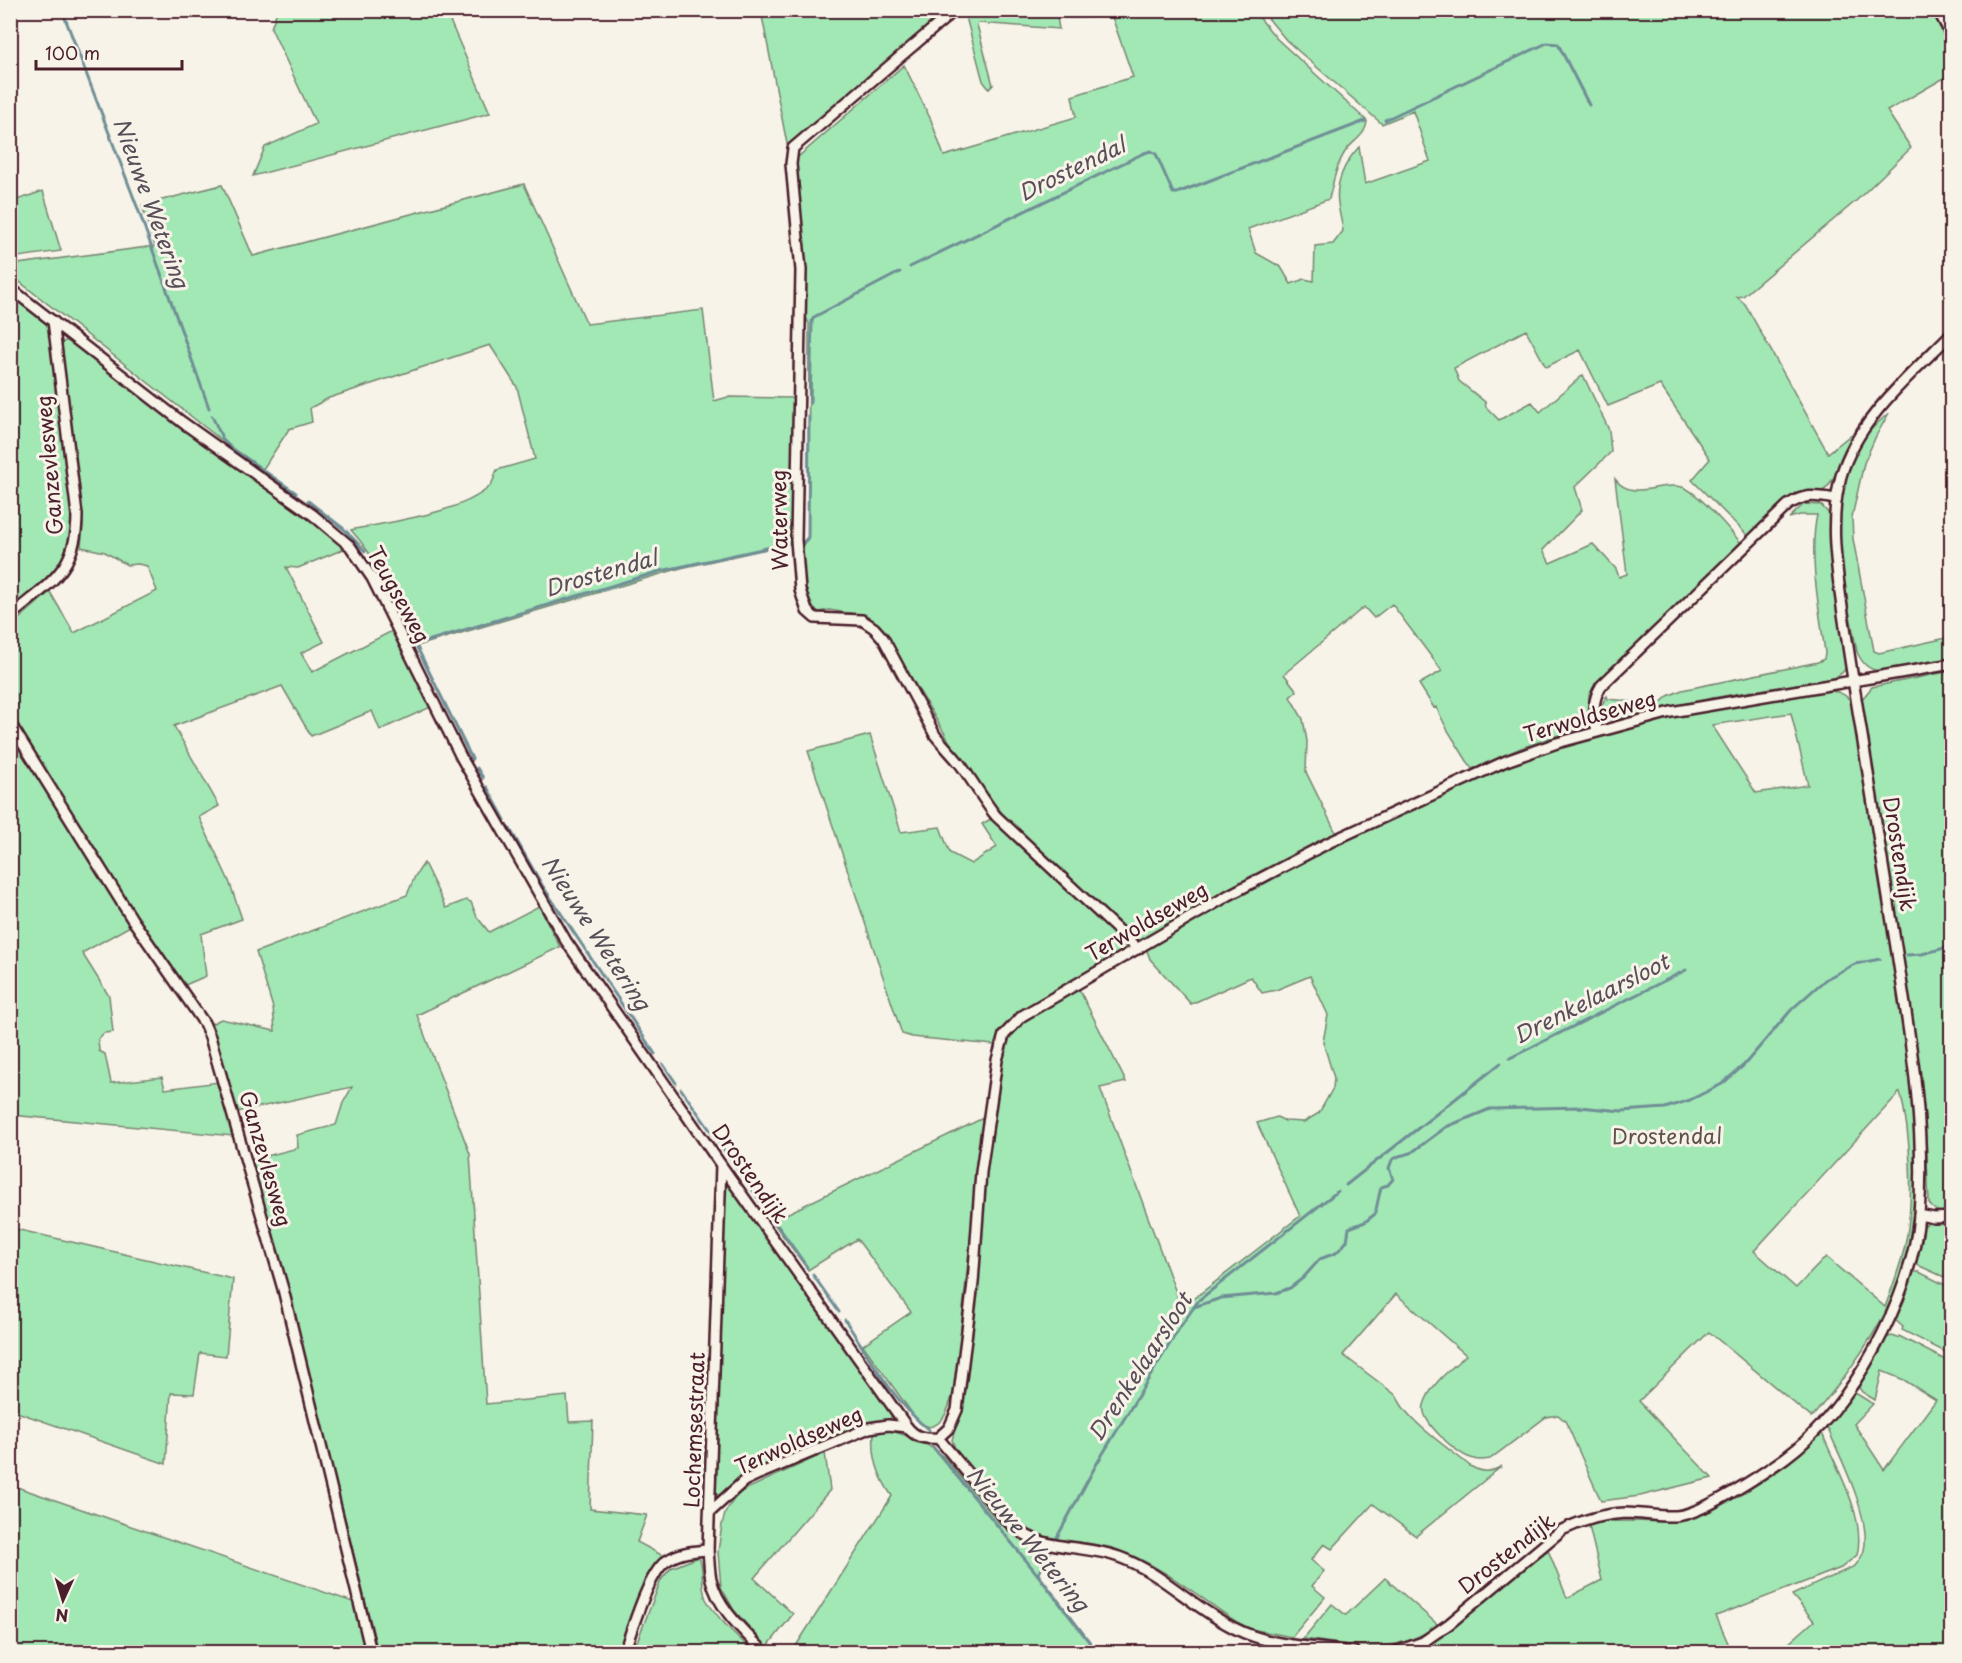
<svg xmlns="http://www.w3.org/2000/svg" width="1962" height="1663" viewBox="0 0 1962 1663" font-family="'Playpen Sans',sans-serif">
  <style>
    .green { fill: #a2e8b4; stroke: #768470; stroke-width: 1.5; fill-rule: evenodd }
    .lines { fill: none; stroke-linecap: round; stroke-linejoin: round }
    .stream { stroke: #6f8e96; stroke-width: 3 }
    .minor-casing { stroke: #4a1f2b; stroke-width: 14 }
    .minor { stroke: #f7f3e8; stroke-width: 9 }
    .labels { text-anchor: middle; stroke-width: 6; stroke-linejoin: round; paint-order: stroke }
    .street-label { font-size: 21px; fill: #4a1f2b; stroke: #f7f3e8 }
    .park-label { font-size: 21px; fill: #60514d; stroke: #f7f3e8 }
    .water-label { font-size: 22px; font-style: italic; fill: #594d58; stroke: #f7f3e8 }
  </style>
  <rect width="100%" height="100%" fill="#f7f3e8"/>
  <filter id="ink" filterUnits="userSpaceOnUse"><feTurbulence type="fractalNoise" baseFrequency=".0167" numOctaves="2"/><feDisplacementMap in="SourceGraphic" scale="12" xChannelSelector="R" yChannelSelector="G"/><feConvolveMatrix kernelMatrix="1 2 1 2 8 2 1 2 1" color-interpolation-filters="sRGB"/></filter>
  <g filter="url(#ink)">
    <g class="green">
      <path d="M1934,10L1951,44V74L1887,111L1911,148L1857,200L1743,296L1737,297L1745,304L1828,453L1858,429C1852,440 1833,486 1824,490C1816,494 1806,489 1796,493L1751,537L1747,535L1692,480L1710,459L1660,385L1608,406L1580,350L1546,367L1526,330L1454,368L1459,381L1485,402L1486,407L1499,420L1532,402L1540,412L1583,375L1609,430L1611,452L1575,487L1582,510L1543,550L1550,563L1593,544L1616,569L1619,577L1627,574L1615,479C1632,502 1660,481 1682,487C1698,491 1730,531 1743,545L1589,694L1588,724L1585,726L1521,748L1472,769L1447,729L1436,707L1434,708L1419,684L1442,671L1392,604L1374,618L1364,607L1284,674L1297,691L1290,697L1303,719L1307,741L1306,772L1337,835L1140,942L1016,828L989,799L955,751L893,647L876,623L861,615L829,610L819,612C799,601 803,565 802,545L808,539L809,324L805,315L804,254L795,163L797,158L904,65L931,120L944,156L1076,117L1072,96L1133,77L1110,11C1092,20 1076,18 1057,17L1059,29L978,23L977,25L993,85L989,89L983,81L966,17V11H1254L1277,39L1367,121C1366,136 1352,141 1345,152C1336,166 1333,183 1329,199L1248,229L1256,253L1281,267L1291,284L1304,279L1314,281L1315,246L1333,244L1343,231C1342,222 1339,213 1338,203C1335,182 1345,162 1359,147L1365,184L1430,161L1413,111L1382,124L1287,41L1262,11Z"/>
      <polygon points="277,11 277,10 523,11 447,14 490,113 253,176 265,147 316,124 271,28"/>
      <polygon points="761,11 952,11 799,141 787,144"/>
      <path d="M524,184L587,324L703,310L714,401L728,397L794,398L792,478L794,543L681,568L417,646C398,607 381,563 351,530C389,522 462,513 489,487C494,482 494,476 497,470L535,459L517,387L490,345L329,398L310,408L312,422L289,429L263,469L220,439L11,275L10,265L155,246L142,205L222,185L253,256Z"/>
      <polygon points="43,191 61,251 11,258 11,202"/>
      <polygon points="10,296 49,326 72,504 71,539 62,562 40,585 10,611"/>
      <polygon points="65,341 68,341 322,526 343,545 344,549 298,568 286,567 324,642 301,653 312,672 394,630 431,707 380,730 372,711 311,736 282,686 174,726 219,806 199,817 229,881 242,919 201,934 206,976 185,985 102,865 11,716 11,626 50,592 74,633 157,591 147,566 138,564 127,565 105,552 81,547 83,524 61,353 62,343"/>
      <path d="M1889,413L1876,436L1864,463L1852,517L1853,539L1874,651L1879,653L1951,637V658L1880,671C1868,670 1862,663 1857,652C1846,588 1821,511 1856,450C1864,435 1877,423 1889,413Z"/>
      <path d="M1804,504L1821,505L1830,515L1829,538L1849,658C1847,670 1842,675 1830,679C1774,688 1717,695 1662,709C1650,712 1619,723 1609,719C1597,714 1602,703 1607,696L1608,699C1623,701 1641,700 1652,711L1668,696L1682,690L1818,662L1824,659L1825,653C1820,612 1808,556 1817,515H1800L1789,518Z"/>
      <path d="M1951,671L1952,1124L1944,1128L1951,1150V1214C1942,1213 1934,1212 1929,1203L1925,1118L1919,1066L1909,1069C1911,1097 1915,1124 1916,1151C1918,1179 1914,1206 1910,1233C1909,1239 1910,1246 1909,1252C1895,1310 1851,1371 1813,1416L1811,1417L1709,1332L1639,1401L1712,1478L1640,1496L1601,1501L1569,1429L1565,1421L1558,1415L1546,1417L1490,1459C1483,1460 1478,1461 1471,1458C1457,1454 1419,1421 1424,1405C1430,1384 1451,1369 1466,1355L1396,1294L1343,1355L1397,1396C1405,1420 1450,1449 1470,1466C1482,1473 1491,1473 1502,1466L1416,1536L1373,1504L1332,1549L1324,1544L1311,1560L1324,1571L1312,1586L1325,1597L1292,1637L1251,1629L1237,1622C1196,1595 1162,1565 1115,1549C1085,1539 1051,1545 1023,1527C1012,1520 1005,1509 997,1500C983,1484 970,1468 956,1451L952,1440L966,1390L981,1250L986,1176L1001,1064L1008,1036L1024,1020L1078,987L1126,1082L1100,1088L1181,1306L1183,1307L1300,1216L1257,1123L1277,1117L1285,1121L1304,1122L1319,1113L1333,1088L1334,1078L1323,1042L1328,1015L1310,976L1276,990L1262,993L1251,977L1191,1004L1150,959L1146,948C1312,851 1491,756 1680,715C1729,705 1778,698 1827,691C1840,691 1848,695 1854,706L1872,827L1882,826L1862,699L1872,687ZM1791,713L1808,785L1756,793L1712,725ZM1900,1092C1911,1133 1914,1198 1906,1240C1902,1263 1893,1285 1885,1307L1826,1257L1796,1288L1754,1251Z"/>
      <polygon points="10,732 41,783 132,925 82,953 109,996 113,1032 104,1033 98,1039 99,1051 105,1054 111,1083 162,1077 165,1089 219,1082 233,1136 11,1115"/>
      <polygon points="870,735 901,832 940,827 950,853 971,864 997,847 982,824 994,817 1130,947 1020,1013 1003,1029 994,1045 912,1037 902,1034 808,751"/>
      <polygon points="424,863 446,908 466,900 471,902 477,917 489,932 539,906 560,947 417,1015 470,1154 486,1404 567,1396 569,1422 593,1421 590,1509 647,1515 637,1542 665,1557 653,1568 648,1579 620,1652 378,1652 283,1269 251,1160 298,1148 297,1135 336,1125 343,1103 352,1087 237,1112 211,1024 221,1019 275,1031 273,1008 256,952 407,895 415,876"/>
      <path d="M983,1118L955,1386C950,1402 947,1424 929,1427L920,1423L914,1416L863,1345L911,1312L857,1239L808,1270L772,1221Z"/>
      <polygon points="725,1175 892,1415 889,1421 863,1426 721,1496 716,1494"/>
      <path d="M1933,1221H1951V1280L1913,1263C1916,1249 1916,1225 1933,1221Z"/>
      <polygon points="11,1228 233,1279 226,1356 200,1353 194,1394 171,1393 166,1464 11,1410"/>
      <polygon points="1911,1272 1919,1272 1951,1288 1951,1355 1902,1330 1903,1327 1894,1319"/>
      <path d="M1892,1336L1898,1338L1899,1336L1951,1363V1652H1779L1814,1621L1792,1595L1855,1566C1859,1561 1863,1556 1864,1550C1872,1519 1839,1454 1826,1425L1851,1393L1857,1394L1873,1404L1854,1424L1884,1470L1936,1400L1904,1380L1882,1371L1875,1400L1862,1392L1857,1385L1871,1365L1885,1338Z"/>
      <path d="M887,1430C908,1435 929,1443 945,1458L1000,1524L1023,1540L1050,1552L1038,1573L1098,1652H792L892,1496C878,1476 872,1457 874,1433Z"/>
      <path d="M1818,1433L1823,1435L1825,1440C1839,1473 1866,1519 1857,1555L1841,1568L1716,1616L1732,1652H1412L1441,1637L1548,1550L1567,1598L1602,1580L1589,1526C1617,1516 1651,1525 1680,1520C1729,1512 1781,1463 1818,1433Z"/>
      <polygon points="825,1453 830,1490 754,1578 793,1614 767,1647 734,1610 721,1587 718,1552 722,1524 726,1511 738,1493"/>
      <polygon points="11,1485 356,1603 360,1627 367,1652 11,1652"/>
      <path d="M699,1557C705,1569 700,1586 706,1599C717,1619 738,1636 753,1652H633L661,1580L671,1568Z"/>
      <path d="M1385,1578L1438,1625C1391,1657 1355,1645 1303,1639L1332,1604L1346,1615Z"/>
    </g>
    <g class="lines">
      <g class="stream">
        <polyline points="62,10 138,209 209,408"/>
        <polyline points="1385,120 1547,43 1558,44 1589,105"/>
        <polyline points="910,267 1144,153 1151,151 1156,154 1173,193 1177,193 1365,121"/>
        <polyline points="810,403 812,321 814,317 900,272"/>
        <polyline points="212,416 223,440 231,448 296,493"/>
        <polyline points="308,501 344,529 365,551"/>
        <polyline points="803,543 808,537 809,416"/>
        <polyline points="407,627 472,759"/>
        <polyline points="424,642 661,571 789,543"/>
        <polyline points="477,768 483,778"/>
        <polyline points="487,787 505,820"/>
        <polyline points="510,829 542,885 655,1054"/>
        <polyline points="1907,955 1922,954 1952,946"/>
        <polyline points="1510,1058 1686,970"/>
        <polyline points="663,1064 676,1083"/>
        <polyline points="681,1089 807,1267"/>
        <polyline points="1346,1185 1501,1063"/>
        <polyline points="813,1275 839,1312"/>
        <polyline points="1194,1307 1221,1298 1276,1293 1290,1288 1303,1278 1320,1259 1336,1253 1342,1247 1347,1241 1349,1228 1365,1222 1375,1214 1381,1187 1388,1185 1393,1179 1389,1168 1392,1160 1399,1156 1411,1153 1446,1127 1490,1109 1579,1107 1622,1111 1665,1108 1690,1100 1722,1084 1744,1065 1792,1009 1826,979 1855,964 1880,959"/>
        <path d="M845,1320C870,1358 894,1402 929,1430"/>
        <polyline points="933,1447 1038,1575 1097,1652"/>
        <polyline points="1055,1541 1096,1465 1180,1327 1199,1300 1338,1191"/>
        <polyline points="1038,1575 1049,1554"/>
      </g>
      <g class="minor-casing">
        <g id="minor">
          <path d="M955,10L793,148L791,164L801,270L796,540L800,590L807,611L815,618L862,620L874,628L883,638L935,735C943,745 952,754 960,764C973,781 983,800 996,816L1138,949"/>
          <polyline points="1938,10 1952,37"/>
          <path d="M10,288L182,422L313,515L350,546L372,578L461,757L566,941L721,1165L907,1427C916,1438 924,1439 938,1438L949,1428L957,1410L973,1283L981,1172L997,1060L1004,1035L1022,1016L1229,895L1330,842L1506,761L1557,743L1671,712L1952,664"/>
          <path d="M10,616C49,583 77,571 77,515L53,321"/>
          <polyline points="10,723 132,919 204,1023 210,1037 283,1289 371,1652"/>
          <path d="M1597,731C1593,714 1592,701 1601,686L1788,505C1806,493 1816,496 1836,499"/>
          <path d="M721,1165L708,1550C709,1559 709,1570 711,1579C718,1609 744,1631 764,1652"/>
          <polyline points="1919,1215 1934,1218 1952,1217"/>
          <path d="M938,1438C956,1459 973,1480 991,1501C999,1510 1006,1521 1015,1528C1046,1552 1084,1544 1119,1557C1163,1573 1193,1608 1234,1628C1270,1647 1315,1647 1354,1652"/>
          <polyline points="711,1511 744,1481 759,1474 869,1428 888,1425 907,1427"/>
          <path d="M624,1652C632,1631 649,1570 668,1560C680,1552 694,1551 708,1550"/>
          <path d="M1395,1652L1423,1642L1449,1624L1562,1530C1583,1520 1602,1514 1625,1513C1642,1513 1659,1517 1676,1516C1703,1514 1761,1475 1785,1458C1851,1411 1913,1295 1919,1215C1926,1128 1910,1038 1897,953C1883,864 1869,775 1854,686C1850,660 1846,633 1842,607C1836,563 1829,520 1841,476C1858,418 1911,375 1952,333"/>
        </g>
      </g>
      <use href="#minor" class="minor"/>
    </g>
  </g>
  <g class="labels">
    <g class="street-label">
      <text transform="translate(50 465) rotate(-95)" y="7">Ganzevlesweg</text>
      <text transform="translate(780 520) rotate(-91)" y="7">Waterweg</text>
      <text transform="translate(398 595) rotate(61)" y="7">Teugseweg</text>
      <text transform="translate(1590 717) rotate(-16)" y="7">Terwoldseweg</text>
      <text transform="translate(1899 854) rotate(81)" y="7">Drostendijk</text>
      <text transform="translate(1147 922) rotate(-30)" y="7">Terwoldseweg</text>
      <text transform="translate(265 1159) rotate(74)" y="7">Ganzevlesweg</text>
      <text transform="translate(750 1174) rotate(55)" y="7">Drostendijk</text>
      <text transform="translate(695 1430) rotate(-88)" y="7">Lochemsestraat</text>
      <text transform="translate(799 1441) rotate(-24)" y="7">Terwoldseweg</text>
      <text transform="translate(1507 1554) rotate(-38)" y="7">Drostendijk</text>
    </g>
    <g class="park-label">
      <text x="1667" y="1144">Drostendal</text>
    </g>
    <g class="water-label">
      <text transform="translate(1072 169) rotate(-26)" y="8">Drostendal</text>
      <text transform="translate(151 203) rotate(70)" y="8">Nieuwe Wetering</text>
      <text transform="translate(601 573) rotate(-16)" y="8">Drostendal</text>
      <text transform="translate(596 933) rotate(57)" y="8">Nieuwe Wetering</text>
      <text transform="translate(1591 999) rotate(-27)" y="8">Drenkelaarsloot</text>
      <text transform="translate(1140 1367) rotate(-57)" y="8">Drenkelaarsloot</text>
      <text transform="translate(1028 1539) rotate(51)" y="8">Nieuwe Wetering</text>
    </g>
  </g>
  <rect width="1962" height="1663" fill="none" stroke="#f7f3e8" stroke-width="36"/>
  <rect x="18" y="18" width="1926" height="1627" fill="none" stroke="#4a1f2b" stroke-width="2" filter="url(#ink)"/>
  <g transform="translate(63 1600) rotate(184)" stroke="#f7f3e8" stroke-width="4.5" paint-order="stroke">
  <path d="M0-4.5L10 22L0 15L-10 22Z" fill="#4a1f2b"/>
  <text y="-9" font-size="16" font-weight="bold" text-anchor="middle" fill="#4a1f2b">N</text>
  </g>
  <path d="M36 60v9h146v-9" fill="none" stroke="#4a1f2b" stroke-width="3"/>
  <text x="45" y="60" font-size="18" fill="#4a1f2b" stroke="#f7f3e8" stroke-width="4.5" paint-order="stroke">100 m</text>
</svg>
